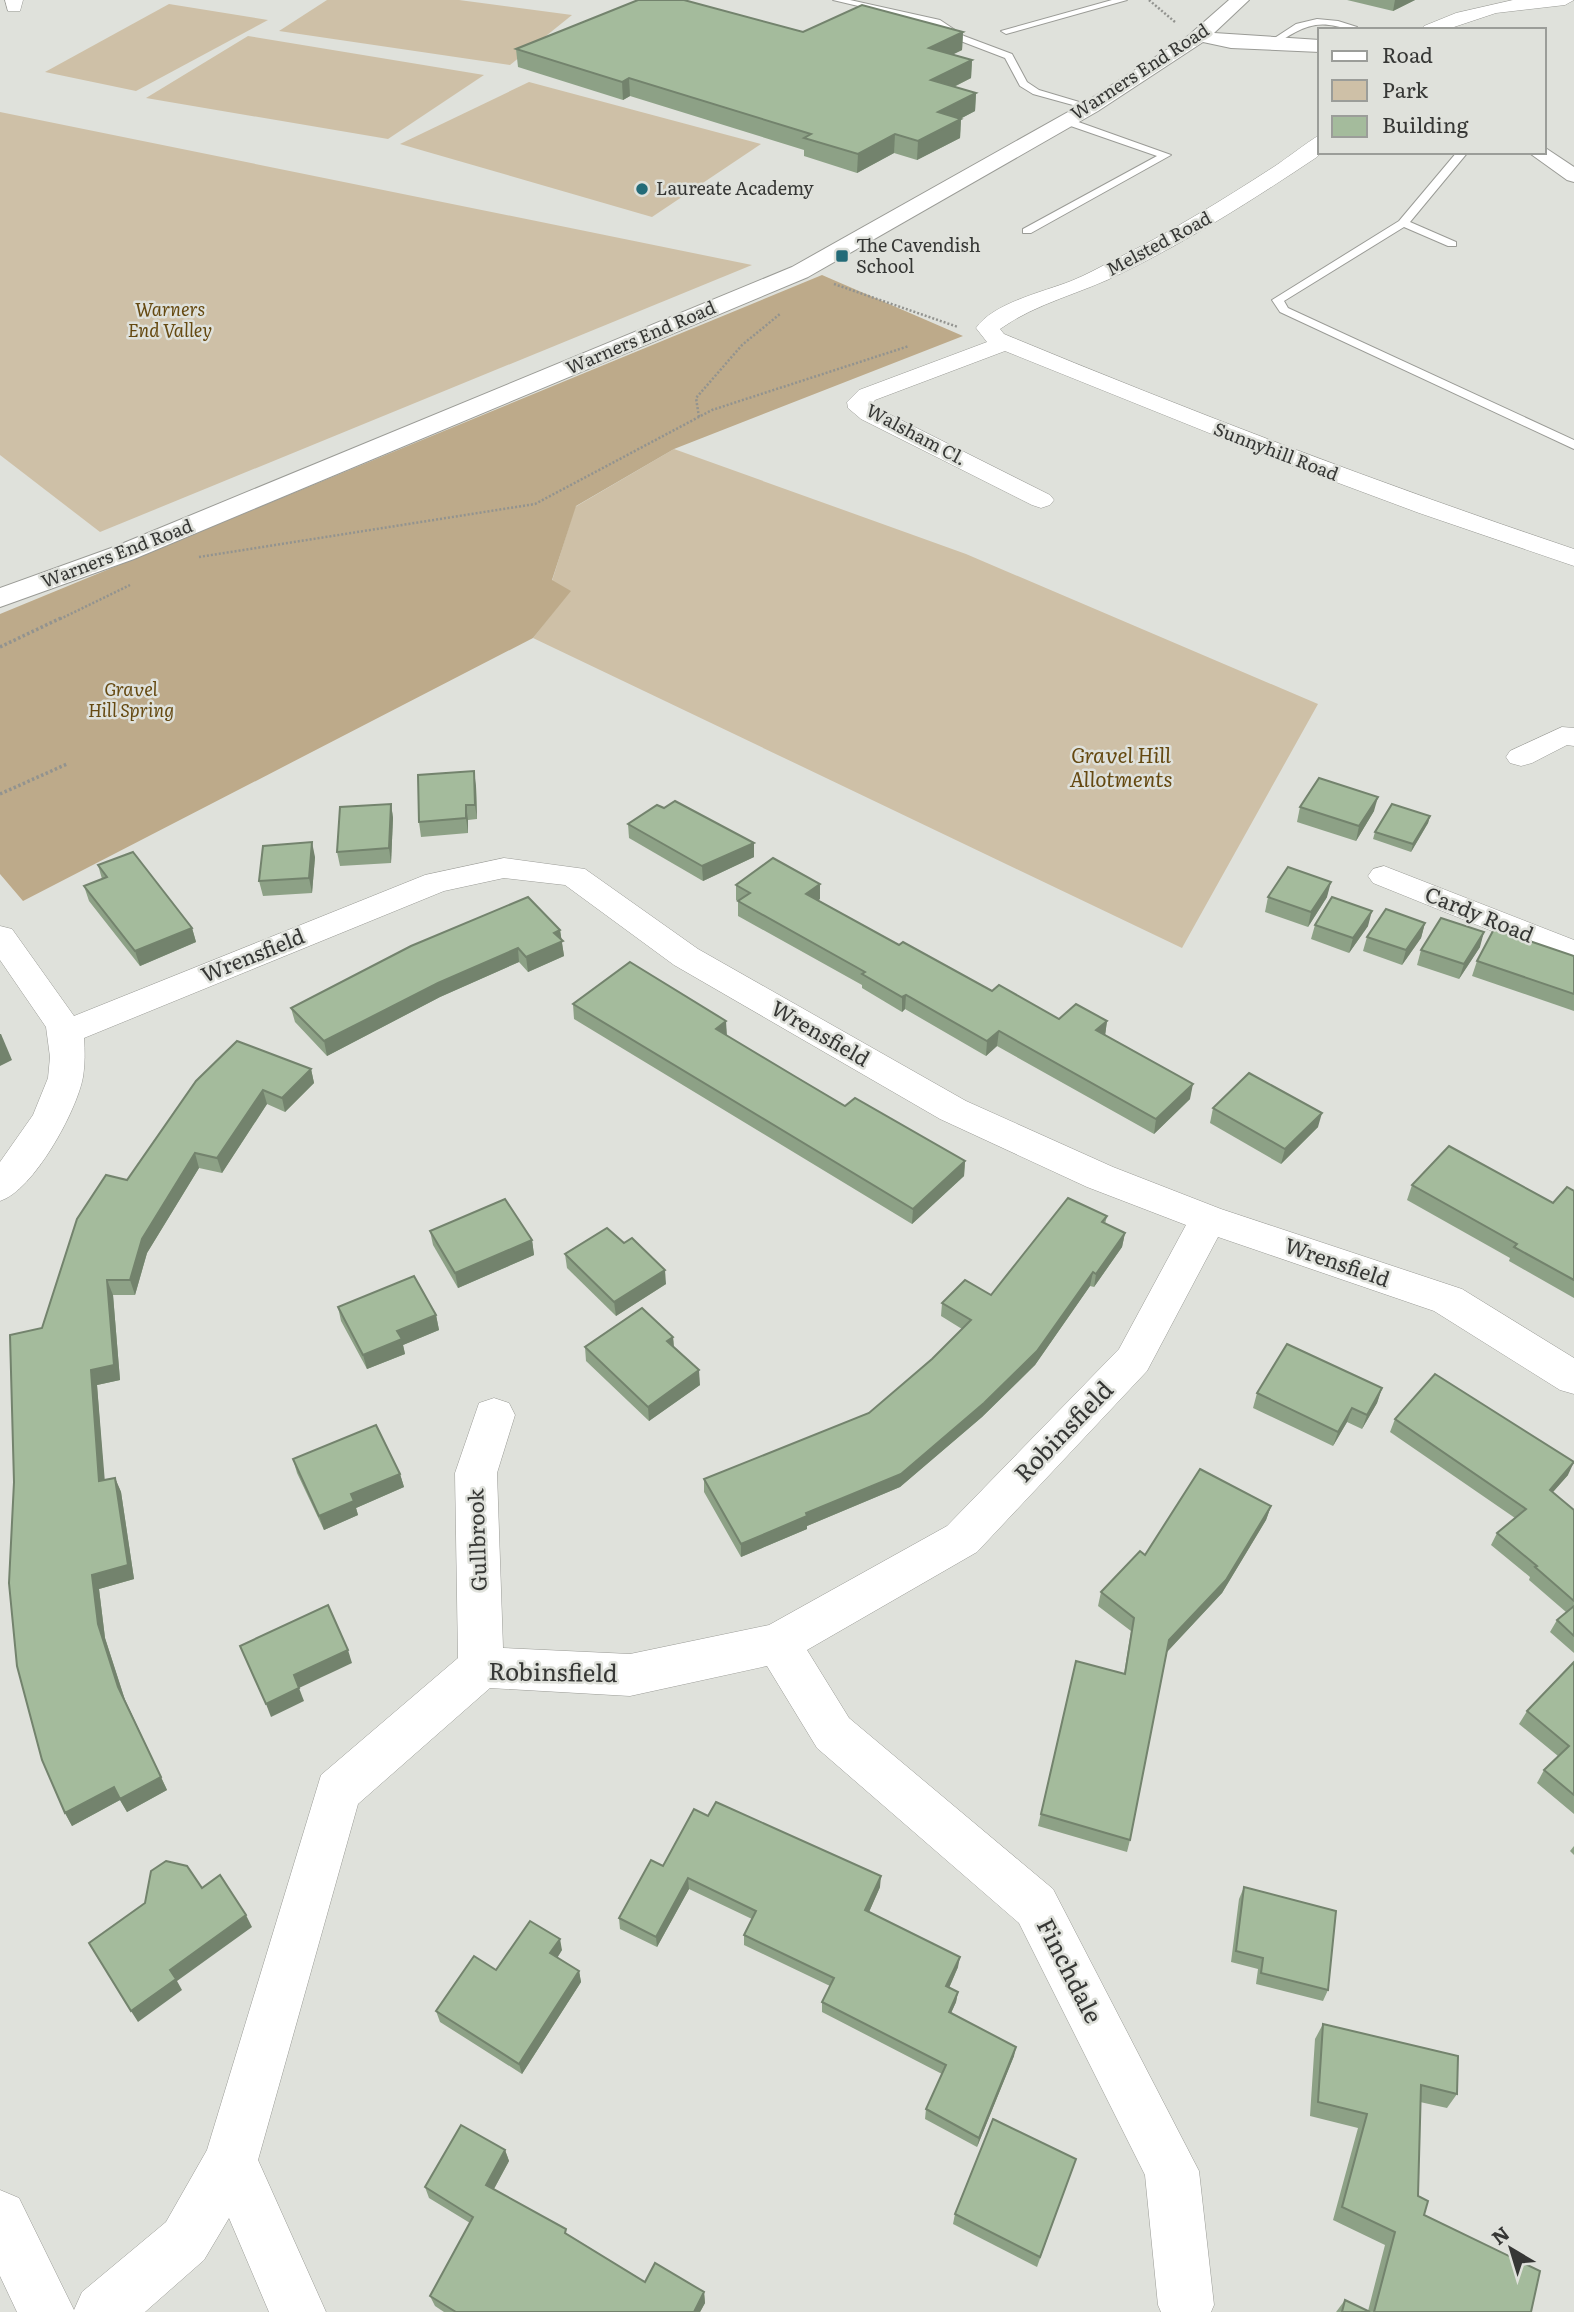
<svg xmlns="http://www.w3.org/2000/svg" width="1574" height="2312" viewBox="0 0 1574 2312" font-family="Literata,serif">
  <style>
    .green { fill: #cec0a7 }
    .forest { fill: #bdaa8a }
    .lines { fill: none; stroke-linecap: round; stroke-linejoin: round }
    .service-casing { stroke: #9a9b96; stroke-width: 2 }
    .minor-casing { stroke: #9a9b96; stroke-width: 1 }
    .tertiary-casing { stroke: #9a9b96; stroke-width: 2 }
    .path-far1 { stroke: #92938f; stroke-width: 2.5; stroke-dasharray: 2 2; stroke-linecap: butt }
    .path { stroke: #92938f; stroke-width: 3.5; stroke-dasharray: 2.5 2.5; stroke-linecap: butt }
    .service { fill: #fff; fill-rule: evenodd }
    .minor { fill: #fff; fill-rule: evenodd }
    .tertiary { fill: #fff; fill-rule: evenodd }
    .wall { fill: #8da186 }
    .shaded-wall { fill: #73836d }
    .building { fill: #a4bb9c; stroke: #73836d; stroke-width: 2 }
    .poi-dot { fill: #236b78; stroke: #dfe1db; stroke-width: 2.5 }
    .labels { text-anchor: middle; stroke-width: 5; stroke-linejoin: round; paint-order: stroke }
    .far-street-label { font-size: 18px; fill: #363735; stroke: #dfe1db }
    .far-poi-label { font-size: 18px; fill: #363735; stroke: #dfe1db; text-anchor: start }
    .far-park-label { font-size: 18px; font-style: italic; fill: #654911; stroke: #dfe1db }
    .park-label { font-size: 21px; font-style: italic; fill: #654911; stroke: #dfe1db }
    .street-label { font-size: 21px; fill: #363735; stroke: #dfe1db }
    .near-street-label { font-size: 24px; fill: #363735; stroke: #dfe1db }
  </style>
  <rect width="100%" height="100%" fill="#dfe1db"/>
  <g class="green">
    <polygon points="327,0 459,0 572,15 510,65 279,31"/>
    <polygon points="169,4 268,20 136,91 45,72"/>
    <polygon points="248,36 484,75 388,139 146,98"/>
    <polygon points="529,82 761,144 652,217 400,144"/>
    <polygon points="0,112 752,265 100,532 0,455"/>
    <polygon points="674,449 966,554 1318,704 1182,948 533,638 570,591 552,581 575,507"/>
  </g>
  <polygon class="forest" points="822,275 963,336 674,449 576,506 552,580 571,591 533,638 23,901 0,874 0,614"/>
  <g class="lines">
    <g class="service-casing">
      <g id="service">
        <polygon points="833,0 850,0 940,20 964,36 1012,54 1027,82 1039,90 1096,107 1091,110 1033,94 1020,86 1005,58 958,40 934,24"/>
        <polygon points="1112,0 1127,0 1006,34 1001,31"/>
        <path d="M1317,19L1338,21L1357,27L1356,30C1347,30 1340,26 1329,25C1307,22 1290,35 1272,47L1264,45L1296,24Z"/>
        <polygon points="1062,119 1070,119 1171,155 1031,233 1023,233 1023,229 1157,156 1062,123"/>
        <polygon points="1457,152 1468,152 1410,222 1456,242 1456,246 1448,246 1404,227 1284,301 1288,308 1574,440 1574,449 1280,312 1272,300 1399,221"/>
      </g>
    </g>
    <g class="minor-casing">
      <g id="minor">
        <polygon points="5,0 23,0 20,11 8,11"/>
        <polygon points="1513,0 1574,0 1565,5 1496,13 1445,30 1421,30 1424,26 1456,13"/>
        <path d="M1320,135L1321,152L1317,157C1254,199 1190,240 1122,273C1083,293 1036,303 1000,329L1004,334C1192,412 1381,484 1574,549V566L1419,513L1274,459L1005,351L875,400L871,405L1050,495L1054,500L1050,505L1041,508L1032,505L861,419L848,408L847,402L859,390L987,342L976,328C993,303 1043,292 1071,281C1086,275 1100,267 1114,260C1169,233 1221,201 1272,168C1282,162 1314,137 1320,135Z"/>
        <polygon points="1562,727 1574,728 1574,746 1567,745 1532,763 1521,766 1510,763 1506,757 1510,751"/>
        <path d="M504,858L585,869L698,949L966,1101L1113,1167L1221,1209L1462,1289L1574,1358V1394L1560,1390L1434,1311L1218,1237L1147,1371L977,1552L807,1650L849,1718L1053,1889L1199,2171L1214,2305L1211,2312H1161L1158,2305L1145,2175L1019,1923L817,1748L767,1666L630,1696L490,1688L358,1804L258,2160L326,2312H269L229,2218L204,2260L145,2312H17L0,2276V2190L19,2198L74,2310L82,2292L166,2222L207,2150L321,1775L458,1658L455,1473L479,1403L494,1398L509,1403L515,1415L497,1473L503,1648L630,1654L769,1625L947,1526L1119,1349L1186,1225L1087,1187L940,1119L674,965L565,885L504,878L444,891L84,1038C85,1051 85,1064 83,1077C77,1111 33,1191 0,1201V1162L33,1115L48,1078L50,1057L46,1027L0,960V926L12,929L74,1016L425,875Z"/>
        <polygon points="1384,866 1574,940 1574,964 1373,883 1368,876 1373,869"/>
      </g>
    </g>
    <g class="tertiary-casing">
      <g id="tertiary">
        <polygon points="1229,0 1249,0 1214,33 1320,40 1320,52 1231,48 1203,42 1098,111 808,277 134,559 0,607 0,588 114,547 792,267 1084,103 1188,36"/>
        <polygon points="1544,147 1574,167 1574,182 1567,180 1528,152 1544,152"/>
      </g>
    </g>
    <g class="path-far1">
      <polyline points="1149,0 1175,22"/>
      <polyline points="834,284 958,327"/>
      <polyline points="699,417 696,398 742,345 780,314"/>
      <polyline points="199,557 535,504 712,410 909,346"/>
      <polyline points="60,619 130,585"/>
    </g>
    <g class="path">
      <polyline points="0,647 63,617"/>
      <polyline points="0,794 67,764"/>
    </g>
    <use href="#service" class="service"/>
    <use href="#minor" class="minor"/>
    <use href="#tertiary" class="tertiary"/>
  </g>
  <g class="wall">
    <polygon points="1347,0 1415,0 1393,11"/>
    <polygon points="803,32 963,32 962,50 952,55 972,60 971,78 954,87 976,93 975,111 960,119 961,119 960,138 917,160 894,153 857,173 804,156 804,150 630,96 623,100 518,67 516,49"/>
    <polygon points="476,786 477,819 468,820 468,833 421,837 419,822"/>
    <polygon points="391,804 393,818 391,863 340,866 337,852"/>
    <polygon points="1300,807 1374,811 1356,841 1297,822"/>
    <polygon points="1430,816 1428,823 1411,852 1373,839 1375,832"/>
    <polygon points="628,824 754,857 703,881 629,838"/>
    <polygon points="315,857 312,893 263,896 259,881"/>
    <polygon points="98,865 192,928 196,942 140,966 89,901 84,886 102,879"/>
    <polygon points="736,885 820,899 818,900 899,945 992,991 1059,1019 1107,1021 1105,1035 1190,1099 1154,1134 997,1046 986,1056 905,1009 902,1012 862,988 862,985 738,916 738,901 736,900"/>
    <polygon points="1268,897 1327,897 1308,927 1265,912"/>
    <polygon points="1425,923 1421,938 1402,965 1363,951 1367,937"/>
    <polygon points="1315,925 1368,926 1349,953 1311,939"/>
    <polygon points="560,930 564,956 528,972 519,962 440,997 327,1056 295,1022 291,1008"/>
    <polygon points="1480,947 1459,979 1417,965 1421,950"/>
    <polygon points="1574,956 1574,1011 1472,976 1477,961"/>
    <polygon points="573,1004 727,1036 845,1106 965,1161 964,1176 912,1224 574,1019"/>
    <polygon points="311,1069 314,1083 285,1112 267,1104 222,1173 199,1168 147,1253 135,1295 113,1295 120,1380 97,1385 104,1480 115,1478 121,1492 134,1579 99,1589 105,1638 125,1700 167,1790 127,1812 120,1800 72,1826 65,1813 42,1328 127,1180 196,1081"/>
    <polygon points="1213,1108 1318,1127 1281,1164 1210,1123"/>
    <polygon points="1412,1185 1553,1203 1574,1191 1574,1298 1509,1261 1510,1258 1407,1200"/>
    <polygon points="1107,1216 1105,1224 1125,1233 1122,1247 1094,1287 1090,1286 1035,1365 982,1417 900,1487 807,1526 807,1529 741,1557 704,1492 704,1479 869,1413 932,1359 962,1329 941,1316 942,1303 991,1295"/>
    <polygon points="430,1231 532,1240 534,1255 458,1288 433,1245"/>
    <polygon points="565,1254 666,1284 616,1316 567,1268"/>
    <polygon points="338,1307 436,1315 439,1330 403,1345 405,1354 367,1369 341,1321"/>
    <polygon points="673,1337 674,1347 700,1385 649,1421 586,1361 585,1347"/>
    <polygon points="1382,1388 1377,1403 1362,1429 1347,1422 1333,1446 1253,1408 1257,1393"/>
    <polygon points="1395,1419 1568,1475 1553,1492 1574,1510 1574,1653 1550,1632 1557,1620 1566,1612 1529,1580 1530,1577 1491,1545 1497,1533 1515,1518 1390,1432"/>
    <polygon points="293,1459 400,1474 404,1487 356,1508 358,1515 324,1530 297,1473"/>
    <polygon points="1271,1506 1266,1520 1222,1593 1167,1652 1130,1840 1127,1852 1038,1826 1076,1661 1124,1674 1131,1631 1098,1606 1101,1592 1145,1555"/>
    <polygon points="1574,1662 1574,1814 1537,1783 1544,1770 1558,1756 1519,1724 1527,1711"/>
    <polygon points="708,1816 880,1887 869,1912 958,1967 949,1988 958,1992 956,2002 951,2013 1014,2056 977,2147 925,2119 926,2109 942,2074 822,2012 822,2002 830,1986 744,1945 744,1935 752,1919 689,1889 657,1947 620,1929 619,1918"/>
    <polygon points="1574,1846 1574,1855 1570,1851"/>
    <polygon points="1244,1887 1328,1990 1323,2001 1256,1984 1258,1969 1231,1962 1239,1899"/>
    <polygon points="562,1950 557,1957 579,1971 581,1982 522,2074 440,2022 436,2011 496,1970"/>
    <polygon points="1323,2024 1457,2094 1447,2108 1420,2102 1418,2196 1424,2215 1531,2312 1336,2312 1345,2300 1368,2311 1385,2245 1333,2220 1358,2128 1310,2116 1315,2039"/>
    <polygon points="505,2150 509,2161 494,2189 645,2282 704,2292 705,2303 700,2312 444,2312 435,2306 430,2296 470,2223 429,2198 425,2187"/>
    <polygon points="1076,2159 1037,2267 953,2224 955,2214"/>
  </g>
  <g class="shaded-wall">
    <polygon points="1395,0 1415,0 1393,11"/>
    <polygon points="963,32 962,50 928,66 929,48"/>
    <polygon points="972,60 971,78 931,98 931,80"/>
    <polygon points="629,78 630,96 623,100 622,82"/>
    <polygon points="976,93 975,111 937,131 938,112"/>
    <polygon points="961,119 960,138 917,160 918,141"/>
    <polygon points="895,134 894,153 857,173 858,154"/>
    <polygon points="474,771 476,786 477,819 475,805"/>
    <polygon points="1378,797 1374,811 1356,841 1359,826"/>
    <polygon points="391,804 393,818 391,863 389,848"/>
    <polygon points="466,805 468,820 468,833 466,818"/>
    <polygon points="1430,816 1428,823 1411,852 1413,844"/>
    <polygon points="312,842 315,857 312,893 309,878"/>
    <polygon points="754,843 754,857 703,881 702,866"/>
    <polygon points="1331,882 1327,897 1308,927 1311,912"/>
    <polygon points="820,884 820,899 806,909 806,894"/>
    <polygon points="1372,911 1368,926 1349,953 1353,938"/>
    <polygon points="1425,923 1421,938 1402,965 1406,950"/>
    <polygon points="192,928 196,942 140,966 135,951"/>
    <polygon points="560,930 564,956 528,972 526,957 554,933"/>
    <polygon points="1484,932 1480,947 1459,979 1464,964"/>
    <polygon points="518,948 519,962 440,997 327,1056 324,1041 438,983"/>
    <polygon points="906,995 905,1009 902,1012 902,997"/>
    <polygon points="726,1021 727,1036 716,1029"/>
    <polygon points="1107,1021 1105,1036 1096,1030"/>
    <polygon points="999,1031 997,1046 986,1056 987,1041"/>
    <polygon points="0,1034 1,1034 12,1060 0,1066"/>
    <polygon points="311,1069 314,1083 285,1112 282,1098"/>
    <polygon points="1193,1084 1190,1099 1154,1134 1156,1119"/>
    <polygon points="263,1090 267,1104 222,1173 217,1158"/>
    <polygon points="1322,1113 1318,1127 1281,1164 1285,1149"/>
    <polygon points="195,1153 199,1168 147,1253 135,1295 130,1280 142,1239"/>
    <polygon points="965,1161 964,1176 912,1224 913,1209"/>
    <polygon points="1125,1233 1122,1247 1094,1287 1096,1274"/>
    <polygon points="532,1240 534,1255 458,1288 455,1273"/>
    <polygon points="665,1270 666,1284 616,1316 614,1302"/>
    <polygon points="1093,1272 1090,1286 1035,1365 982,1417 900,1487 807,1526 807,1529 741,1557 741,1544 806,1513"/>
    <polygon points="107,1280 113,1295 120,1380 97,1385 106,1495 99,1481 91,1370"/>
    <polygon points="436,1315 439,1330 403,1345 405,1354 367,1369 363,1355 397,1331"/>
    <polygon points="673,1337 674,1351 667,1341"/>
    <polygon points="699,1370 700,1385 649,1421 648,1407"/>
    <polygon points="1382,1388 1377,1403 1362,1429 1367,1415"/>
    <polygon points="1352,1408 1347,1422 1333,1446 1338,1432"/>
    <polygon points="1574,1462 1568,1475 1544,1502 1550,1490"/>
    <polygon points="400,1474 404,1487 356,1508 358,1515 324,1530 319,1516 351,1494"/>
    <polygon points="115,1478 121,1492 134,1579 99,1589 105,1638 125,1700 167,1790 127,1812 120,1800 72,1826 65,1813 118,1687 98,1624 92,1575"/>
    <polygon points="1271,1506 1266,1520 1222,1593 1165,1654 1169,1640"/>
    <polygon points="348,1650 352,1663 299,1688 294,1675"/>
    <polygon points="299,1688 304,1701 271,1717 266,1704"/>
    <polygon points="881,1876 880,1887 865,1921 865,1910"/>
    <polygon points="688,1878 689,1889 657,1947 656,1937"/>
    <polygon points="246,1915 252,1927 177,1981 182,1990 138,2022 131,2011 170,1970"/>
    <polygon points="560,1939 562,1950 553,1965 550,1953"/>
    <polygon points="960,1957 958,1967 945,1997 946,1986"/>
    <polygon points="579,1971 581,1982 522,2074 519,2064"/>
    <polygon points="958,1992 956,2002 947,2022 949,2012"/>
    <polygon points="1016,2047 1014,2056 977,2147 979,2138"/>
    <polygon points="505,2150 509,2161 490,2196 486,2185"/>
    <polygon points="704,2292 705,2303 700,2312 694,2312"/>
  </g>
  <g class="building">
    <polygon points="638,0 684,0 803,32 862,5 963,32 929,48 972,60 931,80 976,93 938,112 961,119 918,141 895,134 858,154 804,138 811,134 629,78 622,82 516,49"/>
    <polygon points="474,771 475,805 466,805 466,818 419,822 418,775"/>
    <polygon points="1319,778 1378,797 1359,826 1300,807"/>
    <polygon points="675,801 754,843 702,866 628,824 657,805 664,808"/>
    <polygon points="391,804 389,848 337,852 340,807"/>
    <polygon points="1392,804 1430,816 1413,844 1375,832"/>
    <polygon points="312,842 309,878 259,881 263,846"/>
    <polygon points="133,852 192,928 135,951 84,886 107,877 98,865"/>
    <polygon points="773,858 820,884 806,894 899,945 903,942 992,991 999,985 1059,1019 1076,1004 1107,1021 1096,1030 1193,1084 1156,1119 999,1031 987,1041 906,995 902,997 862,974 865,972 738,901 750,893 736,885"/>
    <polygon points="1288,867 1331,882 1311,912 1268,897"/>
    <polygon points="528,897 560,930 554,933 563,941 526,957 518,948 438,983 324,1041 291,1008 411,946"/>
    <polygon points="1332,897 1372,911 1353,938 1315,925"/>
    <polygon points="1386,909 1425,923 1406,950 1367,937"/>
    <polygon points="1441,918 1484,932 1464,964 1421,950"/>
    <polygon points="1494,929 1574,956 1574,994 1477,961"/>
    <polygon points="630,962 726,1021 716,1029 796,1077 845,1106 855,1098 965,1161 913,1209 573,1004"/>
    <polygon points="237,1041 311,1069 282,1098 263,1090 217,1158 195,1153 142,1239 130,1280 107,1280 114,1365 91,1370 99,1481 115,1478 128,1565 92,1575 98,1624 118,1687 161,1777 120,1799 114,1787 65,1813 42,1760 17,1666 9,1583 14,1482 10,1335 42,1328 77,1219 106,1175 127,1180 196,1081"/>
    <polygon points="1249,1073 1322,1113 1285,1149 1213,1108"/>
    <polygon points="1449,1146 1553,1203 1567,1187 1574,1191 1574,1280 1514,1247 1517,1244 1412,1185"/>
    <polygon points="1068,1198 1107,1216 1102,1222 1125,1233 1096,1274 1093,1272 1037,1351 984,1403 901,1474 806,1513 807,1516 741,1544 704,1479 869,1413 932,1359 971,1320 942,1303 965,1280 991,1295"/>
    <polygon points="505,1199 532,1240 455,1273 430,1231"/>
    <polygon points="607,1228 624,1243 632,1238 665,1270 614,1302 565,1254"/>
    <polygon points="414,1276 436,1315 397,1331 402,1339 363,1355 338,1307"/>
    <polygon points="642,1308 673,1337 667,1341 699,1370 648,1407 585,1347"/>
    <polygon points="1287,1344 1382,1388 1367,1415 1352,1408 1338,1432 1257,1393"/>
    <polygon points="1435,1374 1574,1462 1550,1490 1574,1510 1574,1601 1535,1567 1537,1566 1497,1533 1526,1509 1395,1419"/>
    <polygon points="376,1425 400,1474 351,1494 354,1501 319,1516 293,1459"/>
    <polygon points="1200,1469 1271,1506 1226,1580 1169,1640 1130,1840 1041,1814 1076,1661 1125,1674 1134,1618 1101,1592 1140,1551 1145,1555"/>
    <polygon points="328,1605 348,1650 294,1675 299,1688 266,1704 240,1646"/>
    <polygon points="1574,1606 1574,1636 1557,1620"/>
    <polygon points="1574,1662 1574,1795 1544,1770 1569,1746 1527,1711"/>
    <polygon points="716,1802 881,1876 865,1910 960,1957 946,1986 958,1992 949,2012 1016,2047 979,2138 926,2109 946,2065 822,2002 834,1978 744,1935 756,1911 688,1878 656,1937 619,1918 651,1860 663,1866 694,1809 708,1816"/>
    <polygon points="166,1861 187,1866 202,1888 220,1875 246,1915 170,1970 176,1979 131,2011 89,1943 145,1903 151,1871"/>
    <polygon points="1244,1887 1336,1911 1328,1990 1261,1973 1263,1958 1236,1951"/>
    <polygon points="530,1921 560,1939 550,1953 579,1971 519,2064 436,2011 474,1956 496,1970"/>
    <polygon points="1323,2024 1458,2056 1457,2094 1421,2085 1418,2196 1428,2201 1424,2215 1540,2271 1531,2312 1374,2312 1395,2232 1342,2207 1367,2114 1318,2102"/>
    <polygon points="993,2119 1076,2159 1040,2257 955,2214"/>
    <polygon points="461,2125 505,2150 486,2185 566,2229 565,2233 645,2282 655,2263 704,2292 694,2312 456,2312 430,2296 473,2217 425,2187"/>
    <polygon points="1345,2300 1370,2312 1342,2312"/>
  </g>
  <g class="poi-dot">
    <circle cx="642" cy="189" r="7"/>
    <rect x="835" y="249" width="14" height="14" rx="3.5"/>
  </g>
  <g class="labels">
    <g class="far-street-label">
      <text transform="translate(1140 72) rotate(-33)" y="6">Warners End Road</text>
      <text transform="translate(1159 244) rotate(-28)" y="6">Melsted Road</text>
      <text transform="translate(641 338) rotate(-23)" y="6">Warners End Road</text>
      <text transform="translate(916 435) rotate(28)" y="6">Walsham Cl.</text>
      <text transform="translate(1276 452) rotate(21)" y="6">Sunnyhill Road</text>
      <text transform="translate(117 554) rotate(-21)" y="6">Warners End Road</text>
    </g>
    <g class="far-poi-label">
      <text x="656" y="195">Laureate Academy</text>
      <text x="856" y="252">The Cavendish<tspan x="856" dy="21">School</tspan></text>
    </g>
    <g class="far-park-label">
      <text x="170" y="316">Warners<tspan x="170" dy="21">End Valley</tspan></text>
      <text x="131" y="696">Gravel<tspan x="131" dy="21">Hill Spring</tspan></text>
    </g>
    <g class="park-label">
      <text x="1121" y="763">Gravel Hill<tspan x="1121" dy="24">Allotments</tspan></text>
    </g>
    <g class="street-label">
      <text transform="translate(1479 915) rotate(22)" y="7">Cardy Road</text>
      <text transform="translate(253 956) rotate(-22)" y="7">Wrensfield</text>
      <text transform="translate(820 1034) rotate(30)" y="7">Wrensfield</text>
      <text transform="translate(1337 1263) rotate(19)" y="7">Wrensfield</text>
      <text transform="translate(478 1540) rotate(-92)" y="7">Gullbrook</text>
    </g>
    <g class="near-street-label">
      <text transform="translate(1064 1432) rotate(-46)" y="8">Robinsfield</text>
      <text transform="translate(553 1673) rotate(1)" y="8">Robinsfield</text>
      <text transform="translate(1069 1971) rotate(63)" y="8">Finchdale</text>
    </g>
  </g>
  <rect x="1318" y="28" width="228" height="126" fill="#dfe1db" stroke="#9b9d99" stroke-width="2"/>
  <rect x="1332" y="51" width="35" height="10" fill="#ffffff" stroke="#9b9d99" stroke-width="2"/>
  <text x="1382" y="63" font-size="21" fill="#363735">Road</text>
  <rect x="1332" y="80" width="35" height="21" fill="#cec0a7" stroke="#9b9d99" stroke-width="2"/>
  <text x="1382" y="98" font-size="21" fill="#363735">Park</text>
  <rect x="1332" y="116" width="35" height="21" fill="#a4bb9c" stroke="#9b9d99" stroke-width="2"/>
  <text x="1382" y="133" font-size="21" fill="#363735">Building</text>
  <g transform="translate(1511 2249) rotate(322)" stroke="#dfe1db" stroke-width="5" paint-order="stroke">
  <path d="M0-5L12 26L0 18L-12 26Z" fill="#363735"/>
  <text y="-10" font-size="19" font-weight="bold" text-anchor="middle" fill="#363735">N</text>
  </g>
</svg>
